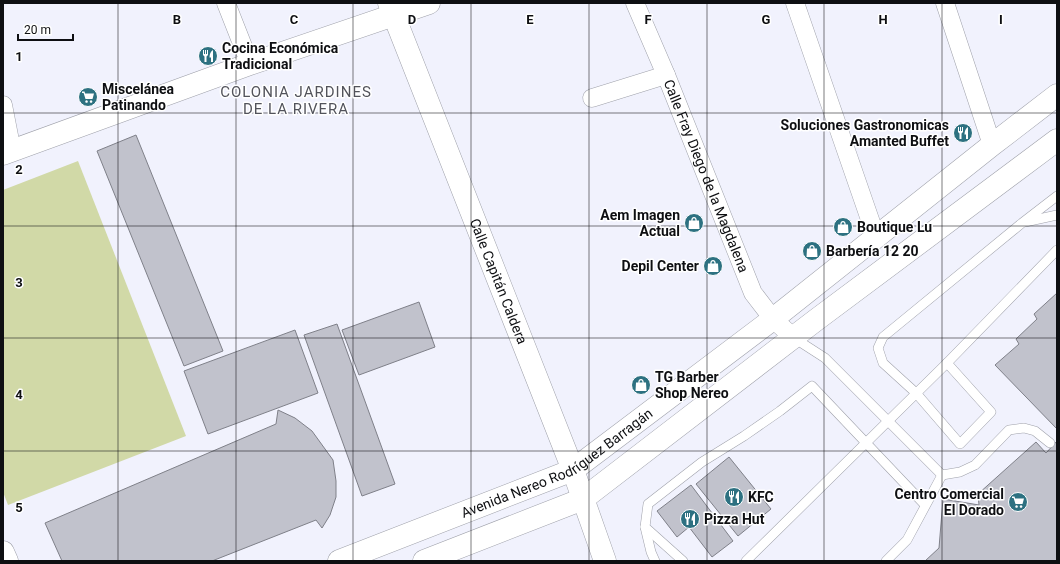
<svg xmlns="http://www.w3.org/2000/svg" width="1060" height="564" viewBox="0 0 1060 564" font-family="Roboto,sans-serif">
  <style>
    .green { fill: #d1d9a7 }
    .building { fill: #c1c2cc; stroke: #7f8089 }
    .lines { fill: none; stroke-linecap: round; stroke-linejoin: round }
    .service-casing { stroke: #9fa1aa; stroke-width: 10 }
    .minor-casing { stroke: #9fa1aa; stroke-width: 19 }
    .tertiary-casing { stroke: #9fa1aa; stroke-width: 23 }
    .secondary-casing { stroke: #9fa1aa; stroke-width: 23 }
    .service { stroke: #fff; stroke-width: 9 }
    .minor { stroke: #fff; stroke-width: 18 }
    .tertiary { stroke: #fff; stroke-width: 22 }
    .secondary { stroke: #fff; stroke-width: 22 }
    .grid { fill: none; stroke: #0e0f12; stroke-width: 1; stroke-opacity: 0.55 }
    .labels { text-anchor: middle; stroke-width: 3; stroke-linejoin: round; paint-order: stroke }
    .poi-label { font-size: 14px; font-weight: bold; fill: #0e0f12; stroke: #fff; text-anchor: start }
    .street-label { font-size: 14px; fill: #0e0f12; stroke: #fff }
    .neighbourhood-label { font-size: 15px; letter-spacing: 1px; fill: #52535b; stroke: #fff }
    .grid-label { font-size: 13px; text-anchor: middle; font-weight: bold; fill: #0e0f12; stroke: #fff; stroke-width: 3; stroke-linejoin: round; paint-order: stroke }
  </style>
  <rect width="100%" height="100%" fill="#f1f2fd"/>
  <polygon class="green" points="78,161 186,436 8,505 3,492 3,190"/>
  <g class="building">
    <polygon points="136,135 223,351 184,366 97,151"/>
    <polygon points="1057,293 1057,429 995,365 1019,344 1016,339 1037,319 1034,314"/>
    <polygon points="419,302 435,347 359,375 342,330"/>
    <polygon points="337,324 395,484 362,496 304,335"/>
    <polygon points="295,330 318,393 208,434 184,371"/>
    <polygon points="278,410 295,418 312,431 333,460 336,481 336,497 330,515 322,528 316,520 212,561 62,561 45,523 276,424"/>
    <polygon points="1057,441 1057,561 925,561 939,548 943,499 979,505 978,494 1036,442 1046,453"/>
    <polygon points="729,457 771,509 738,536 696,484"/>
    <polygon points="691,485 733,541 712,557 689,527 677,537 657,511"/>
  </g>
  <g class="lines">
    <g class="service-casing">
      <g id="service">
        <polyline points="1025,222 1057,215"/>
        <polyline points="794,338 825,358 942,475"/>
        <polyline points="947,363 991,412 960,444 916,393 883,363 878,348 883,337 1022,223 1057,196"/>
        <polyline points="942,475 960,472 975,465 1009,430 1024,428 1035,431 1050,443"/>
        <polyline points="645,527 651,552 655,561"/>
        <polyline points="683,561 645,527 648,504 702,462 744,436 780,411 812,386 925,505"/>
        <polyline points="746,561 947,363 1057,250"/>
        <polyline points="886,561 907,540 942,475"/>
      </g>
    </g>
    <g class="minor-casing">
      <g id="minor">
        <polyline points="226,3 250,64"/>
        <path id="s1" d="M635,3L666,75L753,293L773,319L794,338"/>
        <polyline points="795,3 876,237"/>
        <polyline points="945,3 992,145"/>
        <polyline points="592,98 666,75"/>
        <polyline points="3,105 12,151"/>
      </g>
    </g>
    <g class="tertiary-casing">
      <g id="tertiary">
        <polyline points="3,154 250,64 429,3"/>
        <path id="s2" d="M339,561L573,470L773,319L992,145L1057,95"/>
        <polyline points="424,561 583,499 816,320 1057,140"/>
      </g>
    </g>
    <g class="secondary-casing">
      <g id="secondary">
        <path id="s3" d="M389,3L573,470L605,561"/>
        <polyline points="3,552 7,561"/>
      </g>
    </g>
    <use href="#service" class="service"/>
    <use href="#minor" class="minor"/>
    <use href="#tertiary" class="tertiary"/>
    <use href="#secondary" class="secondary"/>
  </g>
  <path class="grid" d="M118,3V561M236,3V561M353,3V561M471,3V561M589,3V561M707,3V561M824,3V561M942,3V561M3,113H1057M3,226H1057M3,338H1057M3,451H1057"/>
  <defs>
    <g id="restaurant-disc" transform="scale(1)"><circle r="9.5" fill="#2d7181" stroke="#fff"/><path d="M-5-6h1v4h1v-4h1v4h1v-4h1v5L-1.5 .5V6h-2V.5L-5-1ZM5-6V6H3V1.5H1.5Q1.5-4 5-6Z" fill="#fff"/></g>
    <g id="supermarket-disc" transform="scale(1)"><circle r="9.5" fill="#2d7181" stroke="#fff"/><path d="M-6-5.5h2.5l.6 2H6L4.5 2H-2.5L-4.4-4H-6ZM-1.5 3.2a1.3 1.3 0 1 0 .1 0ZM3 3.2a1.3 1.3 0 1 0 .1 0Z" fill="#fff"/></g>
    <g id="shop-disc" transform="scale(1)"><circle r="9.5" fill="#2d7181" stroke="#fff"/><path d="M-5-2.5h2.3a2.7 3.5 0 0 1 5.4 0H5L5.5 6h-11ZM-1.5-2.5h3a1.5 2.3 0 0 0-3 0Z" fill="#fff"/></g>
  </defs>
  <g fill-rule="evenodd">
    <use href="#restaurant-disc" x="208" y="56"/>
    <use href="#supermarket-disc" x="88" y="97"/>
    <use href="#restaurant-disc" x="963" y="133"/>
    <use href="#shop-disc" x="694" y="223"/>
    <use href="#shop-disc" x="843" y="227"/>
    <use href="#shop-disc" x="812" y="251"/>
    <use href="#shop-disc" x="713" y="266"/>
    <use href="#shop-disc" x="641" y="385"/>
    <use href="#restaurant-disc" x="734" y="497"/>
    <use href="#supermarket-disc" x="1018" y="502"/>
    <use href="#restaurant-disc" x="690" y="519"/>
  </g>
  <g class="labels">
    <g class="poi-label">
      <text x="222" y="53">Cocina Económica<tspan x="222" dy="16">Tradicional</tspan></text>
      <text x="102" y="94">Miscelánea<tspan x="102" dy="16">Patinando</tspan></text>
      <text x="949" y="130" text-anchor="end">Soluciones Gastronomicas<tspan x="949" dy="16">Amanted Buffet</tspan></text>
      <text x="680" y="220" text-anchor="end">Aem Imagen<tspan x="680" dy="16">Actual</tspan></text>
      <text x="857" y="232">Boutique Lu</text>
      <text x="826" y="256">Barbería 12 20</text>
      <text x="699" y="271" text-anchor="end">Depil Center</text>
      <text x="655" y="382">TG Barber<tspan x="655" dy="16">Shop Nereo</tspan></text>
      <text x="1004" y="499" text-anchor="end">Centro Comercial<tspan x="1004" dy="16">El Dorado</tspan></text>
      <text x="748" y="502">KFC</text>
      <text x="704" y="524">Pizza Hut</text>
    </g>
    <g class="street-label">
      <text dy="5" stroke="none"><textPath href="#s1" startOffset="187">Calle Fray Diego de la Magdalena</textPath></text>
      <text dy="5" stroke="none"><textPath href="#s3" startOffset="299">Calle Capitán Caldera</textPath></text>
      <text dy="5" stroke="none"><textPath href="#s2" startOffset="240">Avenida Nereo Rodríguez Barragán</textPath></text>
    </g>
    <g class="neighbourhood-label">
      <text x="296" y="97">COLONIA JARDINES<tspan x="296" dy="17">DE LA RIVERA</tspan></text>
    </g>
  </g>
  <g class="grid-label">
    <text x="177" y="24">B</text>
    <text x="294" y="24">C</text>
    <text x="412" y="24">D</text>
    <text x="530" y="24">E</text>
    <text x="648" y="24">F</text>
    <text x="766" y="24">G</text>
    <text x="883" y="24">H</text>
    <text x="1001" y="24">I</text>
    <text x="19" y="61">1</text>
    <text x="19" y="174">2</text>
    <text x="19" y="287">3</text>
    <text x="19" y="399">4</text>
    <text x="19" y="512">5</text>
  </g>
  <rect width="1060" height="564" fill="none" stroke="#0e0f12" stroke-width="8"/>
  <path d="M18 34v6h55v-6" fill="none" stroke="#0e0f12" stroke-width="2"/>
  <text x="24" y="34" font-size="12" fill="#0e0f12" stroke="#ffffff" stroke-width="3" paint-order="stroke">20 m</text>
</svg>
